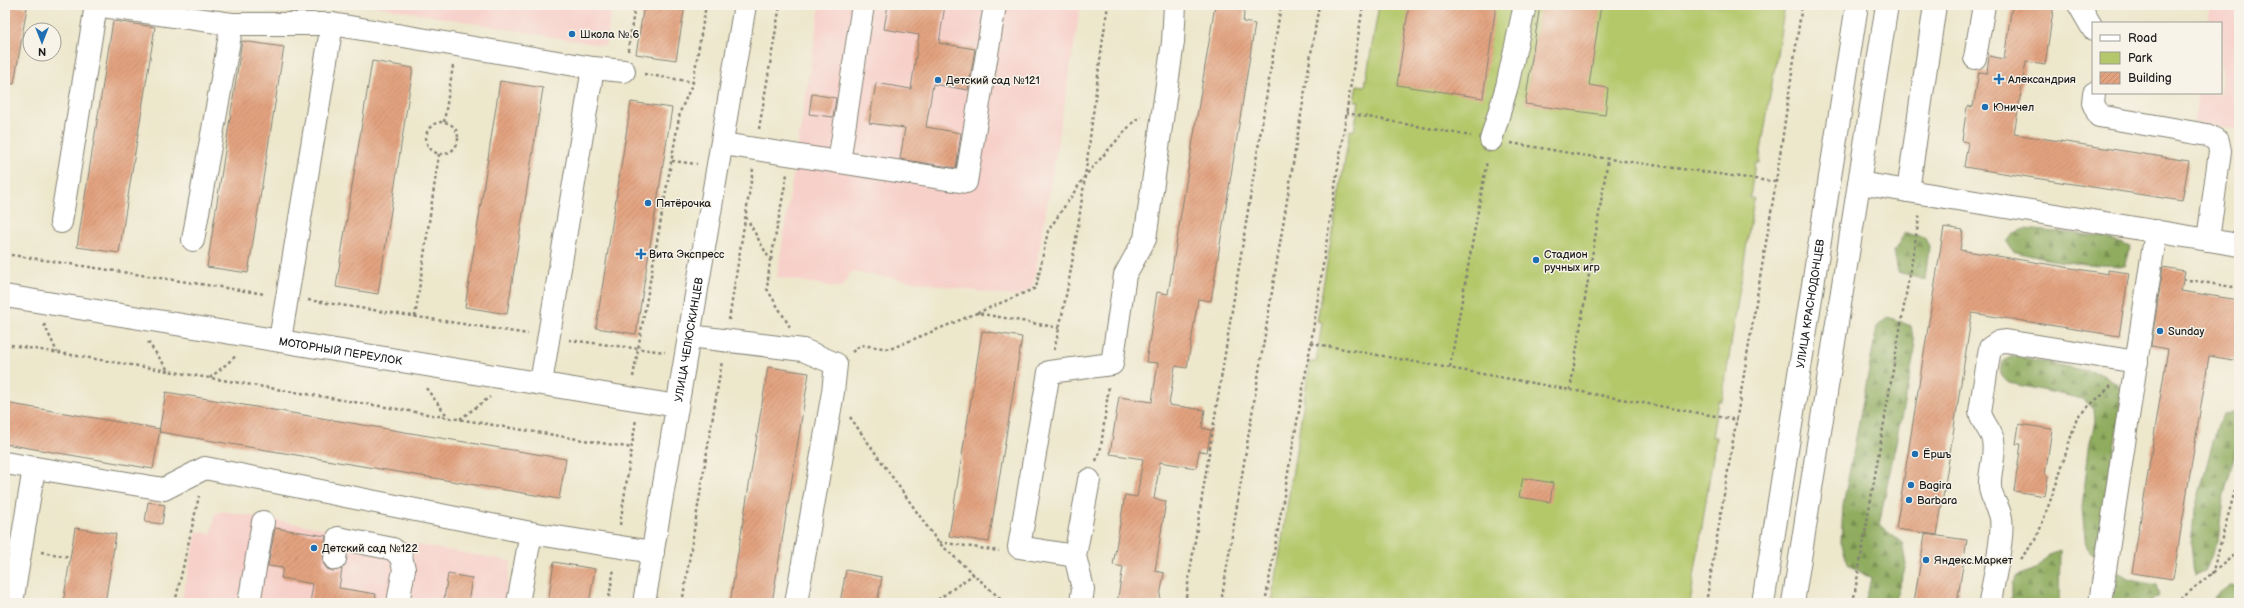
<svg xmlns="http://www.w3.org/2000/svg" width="2244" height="608" viewBox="0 0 2244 608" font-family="'Balsamiq Sans',sans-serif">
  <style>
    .built { fill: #f7d0ca }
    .green { fill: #b4c86b; stroke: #687244 }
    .forest { fill: url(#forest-firs); stroke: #56643e }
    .building { fill: url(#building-hatch) }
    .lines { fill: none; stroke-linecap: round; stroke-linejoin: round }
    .minor-casing { stroke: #848274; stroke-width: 24 }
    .major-casing { stroke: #848274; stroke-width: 24 }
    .path { stroke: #848274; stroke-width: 2.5; stroke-dasharray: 3 3; stroke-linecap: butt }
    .minor { stroke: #fff; stroke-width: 22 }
    .major { stroke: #fff; stroke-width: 22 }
    .poi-dot { fill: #1f6fb2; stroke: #f7f3e8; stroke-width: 1.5 }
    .labels { text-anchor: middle; stroke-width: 3; stroke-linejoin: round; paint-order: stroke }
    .poi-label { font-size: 11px; fill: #1c1c1c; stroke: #f7f3e8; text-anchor: start }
    .street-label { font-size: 11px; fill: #1c1c1c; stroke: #f7f3e8 }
  </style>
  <defs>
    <pattern id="forest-firs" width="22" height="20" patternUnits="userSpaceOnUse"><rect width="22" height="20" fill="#8fac5f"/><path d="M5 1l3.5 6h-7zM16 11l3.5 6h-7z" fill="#748b4e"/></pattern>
    <pattern id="building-hatch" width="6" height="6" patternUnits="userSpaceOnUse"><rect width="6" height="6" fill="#e2a27f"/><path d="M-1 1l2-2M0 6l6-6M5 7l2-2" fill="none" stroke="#c18b6d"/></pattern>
  </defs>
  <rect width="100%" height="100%" fill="#f7f3e8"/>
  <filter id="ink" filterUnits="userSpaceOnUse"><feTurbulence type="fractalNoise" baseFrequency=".025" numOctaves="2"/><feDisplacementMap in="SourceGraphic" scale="8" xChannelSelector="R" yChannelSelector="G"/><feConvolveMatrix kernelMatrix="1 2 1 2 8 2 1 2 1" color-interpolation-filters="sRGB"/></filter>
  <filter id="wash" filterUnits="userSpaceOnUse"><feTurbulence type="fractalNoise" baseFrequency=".012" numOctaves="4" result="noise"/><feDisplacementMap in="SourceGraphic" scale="16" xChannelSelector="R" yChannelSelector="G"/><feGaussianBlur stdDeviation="0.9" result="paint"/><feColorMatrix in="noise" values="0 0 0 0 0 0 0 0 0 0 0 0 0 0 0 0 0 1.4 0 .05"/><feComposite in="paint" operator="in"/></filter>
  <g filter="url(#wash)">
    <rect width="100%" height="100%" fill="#ede7cc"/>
    <g class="built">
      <polygon points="369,5 612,5 606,46"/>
      <polygon points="820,5 1081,5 1033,287 1017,297 851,272 841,288 777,277"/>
      <polygon points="2211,5 2239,5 2239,130 2194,122 2198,93 2221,93 2221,23 2208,23"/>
      <polygon points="223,511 511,561 504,603 181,603 197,531 211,534 215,514"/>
    </g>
    <polygon class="green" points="1379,5 1785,5 1759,163 1755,163 1750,198 1754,199 1722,401 1718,401 1712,437 1716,437 1690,603 1272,603 1310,362 1316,362 1322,322 1317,321 1350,130 1354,131 1359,101 1354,101 1357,85 1365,86"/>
    <g class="forest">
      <path d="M2024,229L2100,236L2131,247L2125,266C2087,265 2050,262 2013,251L2007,242L2014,233Z"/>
      <polygon points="1905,233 1924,237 1929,246 1925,280 1898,272 1894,251"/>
      <polygon points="1888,317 1911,326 1915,350 1879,525 1902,543 1906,565 1894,603 1865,603 1871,579 1848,564 1841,542 1843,506 1877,327"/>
      <path d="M2015,356L2103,374L2118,384L2123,393L2097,555L2091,554L2086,547L2082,508L2089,448L2095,421L2094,409L2083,399L2009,383C1995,373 1999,359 2015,356Z"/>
      <polygon points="2234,413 2239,430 2239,438 2223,499 2218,542 2204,571 2194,575 2191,543 2195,509 2218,423 2223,414"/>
      <polygon points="2060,550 2059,603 2012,603 2012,585 2017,576 2036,569 2050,554"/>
      <polygon points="2116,572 2130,580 2156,585 2159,595 2149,603 2120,603 2112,598 2111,584"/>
      <polygon points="2230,585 2239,586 2239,603 2217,603 2214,597"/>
    </g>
    <g id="blocks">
      <g class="building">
        <polygon points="5,5 27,7 14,84 5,83"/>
        <polygon points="644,5 685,5 676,60 636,54"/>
        <polygon points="888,5 945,5 939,43 975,49 968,90 933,84 926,127 961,133 956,168 900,159 905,128 869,123 876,83 911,89 919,35 884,29"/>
        <polygon points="1215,5 1245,5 1243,22 1255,24 1211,301 1198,299 1187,368 1175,366 1169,405 1205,410 1202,428 1211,430 1207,452 1199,451 1196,468 1160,462 1154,499 1166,501 1155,571 1164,573 1159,603 1117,603 1123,567 1113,565 1125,495 1137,497 1143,459 1110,454 1119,397 1152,402 1158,363 1146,362 1157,292 1168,294"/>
        <polygon points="1409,5 1496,5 1483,98 1397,85"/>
        <polygon points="1540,5 1601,5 1589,85 1608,88 1605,115 1525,104"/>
        <polygon points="2012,5 2054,5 2045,65 2026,62 2014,134 2189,161 2182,201 1964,167 1968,142 1962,141 1967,106 1973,107 1979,72 1987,73 1989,56 2004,59"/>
        <polygon points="113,21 155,27 119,253 77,247"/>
        <polygon points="242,41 284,47 248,273 207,267"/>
        <polygon points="372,61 413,68 378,294 336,287"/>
        <polygon points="500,81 543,88 507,314 465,307"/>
        <polygon points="812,94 836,98 833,117 809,114"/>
        <polygon points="631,102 672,108 636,334 596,328"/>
        <polygon points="1944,227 1963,230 1960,250 2108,274 2108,270 2129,273 2119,336 1972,313 1937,535 1896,529"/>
        <polygon points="2163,267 2185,271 2181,291 2239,300 2239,361 2209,356 2173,579 2132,573 2168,349 2151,346"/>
        <polygon points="982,331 1022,337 989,542 949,536"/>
        <polygon points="768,367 809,373 772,603 730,603"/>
        <polygon points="166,392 566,459 559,499 159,432"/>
        <polygon points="5,403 160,429 153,469 5,444"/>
        <polygon points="2019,424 2052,429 2045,475 2048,476 2045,496 2014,491 2021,444 2016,444"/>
        <polygon points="1523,478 1553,483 1550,502 1519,497"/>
        <polygon points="148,502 165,505 162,524 145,522"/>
        <polygon points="75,528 116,534 105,603 63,603"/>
        <polygon points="275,528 326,536 323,563 327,569 333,571 342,569 339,588 376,594 375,603 310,603 313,584 281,578 283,568 268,566"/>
        <polygon points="1925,534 1967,540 1957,603 1914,603"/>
        <polygon points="554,562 595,569 589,603 548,603"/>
        <polygon points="846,570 882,577 877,603 840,603"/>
        <polygon points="448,574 472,578 468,603 444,599"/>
      </g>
    </g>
  </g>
  <g filter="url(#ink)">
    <use href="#blocks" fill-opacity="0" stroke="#848274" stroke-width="1"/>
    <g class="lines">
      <g class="minor-casing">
        <g id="minor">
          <polyline points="95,5 232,24 332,24 593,68 624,71"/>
          <polyline points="2079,5 2093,29"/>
          <polyline points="1975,58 1984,5"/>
          <polyline points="2094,93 2093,103 2099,116 2207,135 2218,141 2220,151 2208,240"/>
          <polyline points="1491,140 1507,86 1525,5"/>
          <polyline points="723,144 839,162 863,5"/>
          <polyline points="839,162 966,182 995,5"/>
          <polyline points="1859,183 2239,245"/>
          <polyline points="1908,191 1935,5"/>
          <polyline points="61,222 96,5"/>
          <polyline points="193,240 232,24"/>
          <path id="s1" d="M5,296L677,406"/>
          <polyline points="690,336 803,350 836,364 833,392 796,603"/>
          <polyline points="280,340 332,24"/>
          <polyline points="541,383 593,68"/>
          <polyline points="5,463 164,489 205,468 531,533 653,552"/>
          <polyline points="1075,556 1089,480"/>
          <polyline points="335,559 338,538 393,549 401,557 404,569 398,603"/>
          <polyline points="12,603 34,468"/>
          <polyline points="249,603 263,522"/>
          <polyline points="518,603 531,533"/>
          <path id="s2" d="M644,603L745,5"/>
          <polyline points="1081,603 1083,589 1075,556 1019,547 1049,372 1112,364 1125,275 1145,239 1173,42 1175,5"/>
          <path d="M1990,603C1993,581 2004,539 2001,518C1999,506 1990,498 1990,486C1989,471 1996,456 1993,440C1991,430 1982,423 1980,412L1990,348L1999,342L2005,341L2137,362"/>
          <polyline points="2100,603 2156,231"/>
        </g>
      </g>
      <g class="major-casing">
        <g id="major">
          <path id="s3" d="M1763,603L1857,5"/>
          <polyline points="1793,603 1887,5"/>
        </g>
      </g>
      <g class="path">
        <polyline points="628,51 635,5"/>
        <polyline points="644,74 693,82"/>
        <polyline points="1346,113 1471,136"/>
        <circle cx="442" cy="138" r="16"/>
        <polyline points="444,122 453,66"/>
        <polyline points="759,129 780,5"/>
        <polyline points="1511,143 1581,155 1776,182"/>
        <polyline points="672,161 697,164"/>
        <polyline points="746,217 770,260 767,289 790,327"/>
        <polyline points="5,254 265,294"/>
        <polyline points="771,260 787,174"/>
        <polyline points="2183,279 2239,288"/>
        <polyline points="308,300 528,334"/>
        <polyline points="977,313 1036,288 1048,231 1085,176 1135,120 1141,117"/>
        <polyline points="415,317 439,154"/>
        <polyline points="729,320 753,169"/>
        <polyline points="44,324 57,352"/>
        <polyline points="569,340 665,352"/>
        <polyline points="148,342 168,370"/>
        <polyline points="1311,343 1737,420"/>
        <polyline points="5,344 632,448"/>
        <path d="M1054,350C1082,237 1090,120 1108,5"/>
        <polyline points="852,352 861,345 890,349 977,313 1060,328"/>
        <polyline points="1450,367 1487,161"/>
        <polyline points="633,377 680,112 693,82 706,5"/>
        <polyline points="210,378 237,355"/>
        <polyline points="426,388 448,417"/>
        <polyline points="1570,390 1608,159"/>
        <polyline points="850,417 938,542 1005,603"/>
        <polyline points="460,419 490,397"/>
        <polyline points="1096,461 1101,447 1109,385"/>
        <polyline points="620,525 636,419"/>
        <polyline points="939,542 999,551"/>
        <polyline points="41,552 70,557"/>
        <polyline points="2020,559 2036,540 2057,482 2077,417 2111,386"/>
        <polyline points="2212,574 2239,476"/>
        <polyline points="2012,599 2035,603"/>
        <polyline points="175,603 199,496"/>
        <polyline points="608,603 614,568"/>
        <polyline points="682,603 722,361"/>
        <polyline points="933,603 974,574"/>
        <polyline points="1185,603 1281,5"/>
        <polyline points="1221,603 1319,5"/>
        <polyline points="1265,603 1311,343 1363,5"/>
        <polyline points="1706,603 1776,182 1802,5"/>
        <polyline points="1853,603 1920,213"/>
        <polyline points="2176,603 2239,551"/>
      </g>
      <use href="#minor" class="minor"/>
      <use href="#major" class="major"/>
    </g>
  </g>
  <g class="poi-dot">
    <circle cx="572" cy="34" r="4"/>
    <path d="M1997 73h4v4h4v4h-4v4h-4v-4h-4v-4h4z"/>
    <circle cx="938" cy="80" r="4"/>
    <circle cx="1985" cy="107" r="4"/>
    <circle cx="648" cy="203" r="4"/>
    <path d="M639 248h4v4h4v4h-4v4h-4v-4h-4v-4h4z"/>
    <circle cx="1536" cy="260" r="4"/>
    <circle cx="2160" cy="331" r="4"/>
    <circle cx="1915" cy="454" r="4"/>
    <circle cx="1911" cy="485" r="4"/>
    <circle cx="1909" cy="500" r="4"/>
    <circle cx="314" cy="548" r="4"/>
    <circle cx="1926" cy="560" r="4"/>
  </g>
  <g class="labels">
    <g class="poi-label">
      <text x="580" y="38">Школа № 6</text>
      <text x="2008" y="83">Александрия</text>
      <text x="946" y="84">Детский сад №121</text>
      <text x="1993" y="111">Юничел</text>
      <text x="656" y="207">Пятёрочка</text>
      <text x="649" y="258">Вита Экспресс</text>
      <text x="1544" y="258">Стадион<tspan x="1544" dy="13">ручных игр</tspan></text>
      <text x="2168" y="335">Sunday</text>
      <text x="1923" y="458">Ёршъ</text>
      <text x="1919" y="489">Bagira</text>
      <text x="1917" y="504">Barbara</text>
      <text x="322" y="552">Детский сад №122</text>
      <text x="1934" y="564">Яндекс.Маркет</text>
    </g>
    <g class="street-label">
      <text dy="4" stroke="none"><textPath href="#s3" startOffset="303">УЛИЦА КРАСНОДОНЦЕВ</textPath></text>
      <text dy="4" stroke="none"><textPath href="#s2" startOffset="267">УЛИЦА ЧЕЛЮСКИНЦЕВ</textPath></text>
      <text dy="4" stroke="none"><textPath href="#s1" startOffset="340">МОТОРНЫЙ ПЕРЕУЛОК</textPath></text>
    </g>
  </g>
  <rect width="2244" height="608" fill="none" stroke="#f7f3e8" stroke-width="20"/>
  <rect x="2092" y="22" width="130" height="72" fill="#f7f3e8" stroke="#9f9d96"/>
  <rect x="2100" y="35" width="20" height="6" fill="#ffffff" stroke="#9f9d96"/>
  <text x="2128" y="42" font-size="12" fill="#1c1c1c">Road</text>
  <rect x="2100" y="52" width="20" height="12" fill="#b4c86b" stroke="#9f9d96"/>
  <text x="2128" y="62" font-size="12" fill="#1c1c1c">Park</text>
  <rect x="2100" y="72" width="20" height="12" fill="url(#building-hatch)" stroke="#9f9d96"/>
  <text x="2128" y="82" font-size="12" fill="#1c1c1c">Building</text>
  <g transform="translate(42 42) rotate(180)"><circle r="19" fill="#f7f3e8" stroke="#9f9d96"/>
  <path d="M0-3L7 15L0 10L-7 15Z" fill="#1f6fb2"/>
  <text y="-6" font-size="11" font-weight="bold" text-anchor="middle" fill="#1c1c1c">N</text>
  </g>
</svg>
